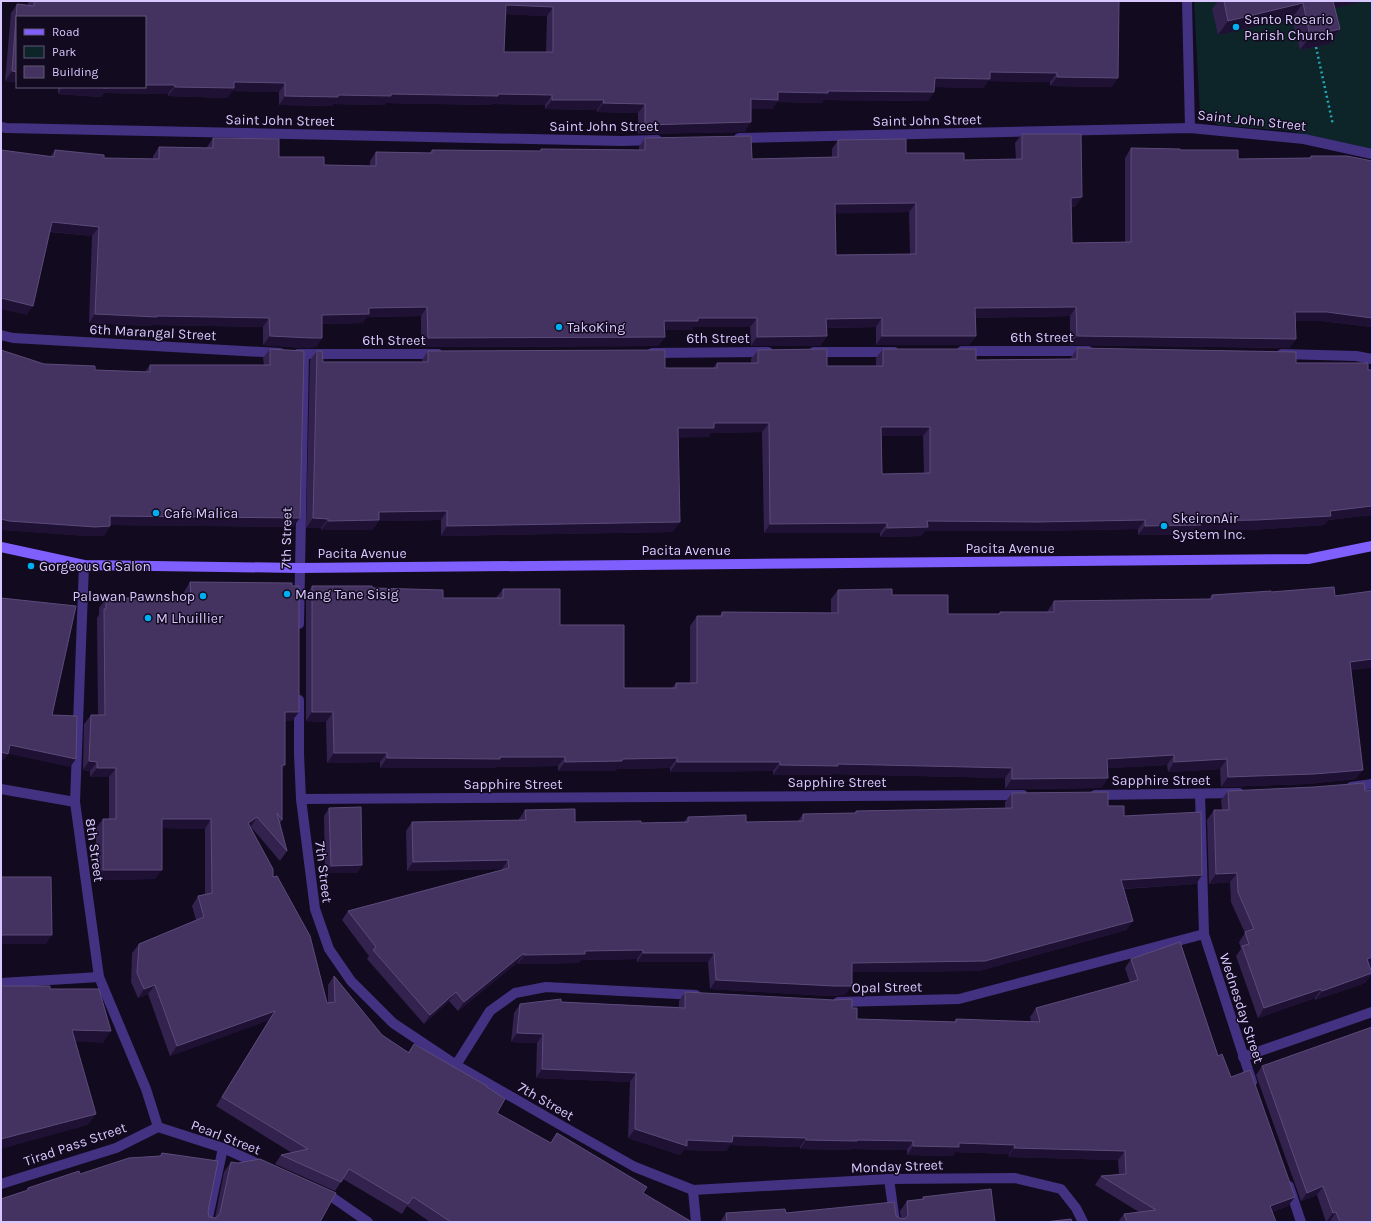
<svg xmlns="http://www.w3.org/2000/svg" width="1373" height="1223" viewBox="0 0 1373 1223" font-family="Karla,sans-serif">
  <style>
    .green { fill: #0d2529 }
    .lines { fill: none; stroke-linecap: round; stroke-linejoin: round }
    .path { stroke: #24a6b7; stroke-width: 2.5; stroke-dasharray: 2 3; stroke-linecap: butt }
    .minor { stroke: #433282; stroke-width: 10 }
    .secondary { stroke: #805fff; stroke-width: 10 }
    .wall { fill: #33224e; fill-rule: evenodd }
    .shaded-wall { fill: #1e1133 }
    .building { fill: #443361; stroke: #5c4b7a; fill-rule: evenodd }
    .poi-dot { fill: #00aff3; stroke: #120b1f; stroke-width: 1.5 }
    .labels { text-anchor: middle; stroke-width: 3; stroke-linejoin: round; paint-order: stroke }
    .poi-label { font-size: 14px; fill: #d9c8ff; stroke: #120b1f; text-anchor: start }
    .street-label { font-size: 14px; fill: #d9c8ff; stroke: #120b1f }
  </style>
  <rect width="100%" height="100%" fill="#120b1f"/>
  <polygon class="green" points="1194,1 1372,1 1372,149 1290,131 1219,125 1200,115"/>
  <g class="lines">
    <polyline class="path" points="1316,47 1333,125"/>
    <g class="minor">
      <polyline points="1187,1 1190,128"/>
      <polyline points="1,127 6,128 622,141 657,140"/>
      <polyline points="739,138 1190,128 1304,139 1372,154"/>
      <polyline points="1,335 13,338 280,353"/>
      <polyline points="962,351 1088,351"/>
      <polyline points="814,352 894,352"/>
      <polyline points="652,353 768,352"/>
      <polyline points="298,354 438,354"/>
      <polyline points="1282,354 1356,356 1372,359"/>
      <polyline points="84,565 75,802 99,977 146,1089 158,1127"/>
      <polyline points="299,624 304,354"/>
      <polyline points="299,700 299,754 301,799 315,909 329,949 351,981 393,1023 456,1065 564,1127 635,1167 693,1190 889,1179 1015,1178 1061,1189 1076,1208 1083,1222"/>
      <polyline points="1351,787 1372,784"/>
      <polyline points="1,789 75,802"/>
      <polyline points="1200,794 1204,934 1252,1082"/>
      <polyline points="1095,795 1239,793"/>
      <polyline points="301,799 1023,795"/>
      <polyline points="1,983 99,977"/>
      <polyline points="838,1002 959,999 1204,934"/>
      <polyline points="1243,1057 1372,1012"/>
      <polyline points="456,1065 490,1011 515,993 546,987 696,995"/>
      <polyline points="158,1127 223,1148 263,1166"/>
      <polyline points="889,1179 895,1222"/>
      <polyline points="1,1184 116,1148 158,1127"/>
      <polyline points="1289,1186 1301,1222"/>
      <polyline points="693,1190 696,1222"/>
      <polyline points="321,1192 332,1197 368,1222"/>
      <polyline points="207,1222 223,1148"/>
    </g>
    <polyline class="secondary" points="1,547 84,565 299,568 1308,559 1372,546"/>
  </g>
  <g class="wall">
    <path d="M28,1H1119L1112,87L1050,86V82L988,81L983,88L935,87L934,92L928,101L823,100L822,103L777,102L772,109H751L745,132L638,134V113L597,112V110L545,109V105L492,104L491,105L386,103L384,105L333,104L332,106L279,105V92L232,91L227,98L168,96V94L104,93L101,97L58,94V87H145V17L17,82L5,81L11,13L17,4L28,5ZM505,14L547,16L546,52H504Z"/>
    <polygon points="1218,1 1366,1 1335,8 1340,29 1330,44 1300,50 1292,18 1218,35 1212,9"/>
    <path d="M1022,134L1076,206L1071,207L1072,243L1125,242V158L1131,148L1180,150L1238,159L1309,158L1311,156L1372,161V327L1321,321H1295L1296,339L1289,348L1070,345V316L975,318L976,336L969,345H876V327L827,328V336L820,346H751L750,327H693L692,330H665V337L658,346L421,347V316L367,317L362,323L322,324V338L316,347L304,348L263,345V327L152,325L151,326L89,323L92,236L50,232L33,306L26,315L50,157L55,150L104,158L153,159V156L159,147L207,148V147L213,138L279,157L324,165L370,166V161L376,152L429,153L432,150L540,151L541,149L639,150V147L645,138L752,159L832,157V149L838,140L906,153L964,160L1016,159L1015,143ZM909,212L910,254L836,255L835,213Z"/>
    <path d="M1077,348L1296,363L1372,370V515L1328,520L1324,525L1251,530H1197L1194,534L1138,535V529L1032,531H925L921,536L880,537V533H764L762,432L711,433L708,437H679L673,532L441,536V520L379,521L372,530H321V528H306L310,360L317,351L323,362H422V360L428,351L665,368H713L717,363H751V359L758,350L827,366H876V358L883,349L976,360L1071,359V358ZM882,436H923L924,473L882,474Z"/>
    <polygon points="270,349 293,527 110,525 110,526 104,536 88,536 3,530 44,364 95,370 145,372 150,365 264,365 263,358"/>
    <polygon points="190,582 292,721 285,721 285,765 282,770 282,820 280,824 287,851 280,861 251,827 273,877 327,1003 328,1002 328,985 334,976 382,1035 408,1052 414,1044 487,1087 497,1113 550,1143 557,1133 643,1193 692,1222 430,1222 407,1206 402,1214 343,1179 335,1191 275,1164 281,1155 292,1153 216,1106 269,1020 170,1056 148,994 138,998 131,982 132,953 139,944 196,920 192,906 198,896 205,894 205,829 162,828 155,879 96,880 96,828 103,819 109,819 109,777 90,777 90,771 83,770 84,724 91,715 98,715 97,618 99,615 99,608 106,598 184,598 184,592"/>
    <polygon points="312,586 373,588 443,598 496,598 503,589 560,625 624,688 672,688 676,683 690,683 690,626 697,616 720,616 722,612 831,613 831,599 838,590 892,595 948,614 998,614 1000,612 1047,612 1054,601 1209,599 1212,595 1271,592 1335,596 1351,670 1356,779 1307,784 1221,787 1220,769 1168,772 1167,765 1107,768 1108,778 1101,788 1005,789 1005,778 832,774 831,775 773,775 773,771 670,772 670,768 617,769 615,771 558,771 558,766 495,767 494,768 380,768 380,762 327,763 326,722 306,721 306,596"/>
    <polygon points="1372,790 1372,965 1369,966 1372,973 1365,983 1315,1000 1315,998 1258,1018 1236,956 1241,949 1239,942 1245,933 1231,902 1230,882 1209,884 1207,820 1214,810 1222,810 1221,800 1228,791 1365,791"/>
    <polygon points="1012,793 1108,806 1124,816 1196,884 1124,889 1133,921 1126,930 979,971 852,972 845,995 828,996 710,989 708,962 637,962 637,959 581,960 578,963 518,964 518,962 458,1011 449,1001 424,1024 367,959 369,956 342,920 348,911 502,870 502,869 407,871 406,831 412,822 519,821 519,819 525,810 575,822 641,823 684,822 688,817 746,822 798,821 803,814 855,813 856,811 1005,808 1005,802"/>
    <polygon points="329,808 362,865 357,873 325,873 324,816"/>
    <polygon points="1131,959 1218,1056 1231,1077 1288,1206 1272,1212 1276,1222 1118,1222 1124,1214 1139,1212 1095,1185 1101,1176 1119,1174 1118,1160 1008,1157 1009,1154 955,1152 953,1156 907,1155 907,1150 852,1149 851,1150 800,1149 800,1147 730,1145 726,1151 684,1150 680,1155 628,1138 630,1082 536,1078 537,1043 511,1042 514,1013 520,1004 561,1002 679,1007 679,1001 685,992 852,1008 857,1019 954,1022 956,1019 1031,1022 1030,1017 1036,1008 1130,983 1125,968"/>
    <polygon points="1262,1066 1372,1222 1330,1222 1330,1221 1326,1222 1317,1195 1301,1201 1256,1075"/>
    <polygon points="162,1153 208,1211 209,1217 215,1218 224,1172 231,1162 320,1222 1,1222 28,1188 80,1174 159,1156"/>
    <polygon points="923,1197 995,1222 720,1222 726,1213 786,1213 896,1216 901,1218 900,1211 907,1201 921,1200"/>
  </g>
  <g class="shaded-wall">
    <polygon points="1329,1 1366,1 1322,11"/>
    <polygon points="1303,3 1292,18 1218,35 1228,21"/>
    <polygon points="506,5 553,7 547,16 499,14"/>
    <polygon points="1340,29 1330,44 1300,50 1310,36"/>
    <polygon points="12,71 17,72 17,82 5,81"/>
    <polygon points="990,72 1057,73 1050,82 988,81 983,88 928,87 935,78"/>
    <polygon points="1057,77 1118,78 1112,87 1050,86"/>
    <polygon points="234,82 285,83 279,92 232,91 227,98 168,96 175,87"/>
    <polygon points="145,85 175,85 168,94 104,93 101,97 58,94 62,87 145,87"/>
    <polygon points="828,91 934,92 928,101 823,100 822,103 777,102 772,109 744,109 751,99 778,92"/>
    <polygon points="391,94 498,94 552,95 545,105 492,104 491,105 386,103 384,105 333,104 332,106 279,105 285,96"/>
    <polygon points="552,100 604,100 597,110 545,109"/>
    <polygon points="603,103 645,104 638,113 597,112"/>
    <polygon points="751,122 745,132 638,134 645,125"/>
    <polygon points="1082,197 1076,206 1065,207 1071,198"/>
    <polygon points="916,203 909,212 828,214 835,204"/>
    <polygon points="52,222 99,227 92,236 45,231"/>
    <polygon points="1,298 33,306 26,315 1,309"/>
    <polygon points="427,307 421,316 367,317 362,323 315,324 322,315 369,308"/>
    <polygon points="1076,307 1070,316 969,318 975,308"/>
    <polygon points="1295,312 1327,312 1372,318 1372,327 1321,321 1289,321"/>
    <polygon points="95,314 269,318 263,327 152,325 151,326 89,323"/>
    <polygon points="698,318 757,318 750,327 693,327 692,330 658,330 664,321"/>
    <polygon points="882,318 876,327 820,328 826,319"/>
    <polygon points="270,336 322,338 316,347 304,348 263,345"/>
    <polygon points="827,336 820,346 751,346 757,337"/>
    <polygon points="882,336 976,336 969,345 876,345"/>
    <polygon points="1077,336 1296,339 1289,348 1070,345"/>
    <polygon points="665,337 658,346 421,347 428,338"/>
    <polygon points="714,423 769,423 762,432 711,433 708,437 672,438 678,428"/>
    <polygon points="881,427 930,427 923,436 875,436"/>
    <polygon points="1372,506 1372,515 1328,520 1324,525 1251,530 1197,530 1194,534 1138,535 1145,526 1330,511"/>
    <polygon points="447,511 441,520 379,521 372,530 321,530 328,521 379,512"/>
    <polygon points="110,516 300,518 293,527 104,525"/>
    <polygon points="313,518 328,519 321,528 306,528"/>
    <polygon points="1,519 110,526 104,536 88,536 3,530 1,530"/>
    <polygon points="1145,520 1138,529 1032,531 925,531 921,536 880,537 887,528 927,521"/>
    <polygon points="680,522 673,532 441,536 447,526"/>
    <polygon points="887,523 880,533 764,533 770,524"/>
    <polygon points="1372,659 1372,668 1343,671 1350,662"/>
    <polygon points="285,712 299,712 292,721 279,721"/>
    <polygon points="312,712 333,712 326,722 306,721"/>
    <polygon points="10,745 76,759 70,767 4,753"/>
    <polygon points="1,752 8,754 2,762 1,762"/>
    <polygon points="334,753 387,753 380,762 327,763"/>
    <polygon points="1174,755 1167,765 1100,769 1107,759"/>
    <polygon points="565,757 558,766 495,767 494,768 380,768 387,758"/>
    <polygon points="677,758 670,768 617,769 615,771 558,771 565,762 622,759"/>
    <polygon points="1227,759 1220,769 1168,772 1174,762"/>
    <polygon points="89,761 97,762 90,771 83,770"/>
    <polygon points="677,762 780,762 773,771 670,772"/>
    <polygon points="838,764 1012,768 1005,778 832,774 831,775 773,775 780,765"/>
    <polygon points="282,765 285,765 279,774"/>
    <polygon points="97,768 116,768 109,777 90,777"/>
    <polygon points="1363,770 1356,779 1307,784 1221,787 1228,777"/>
    <polygon points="1108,778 1101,788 1005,789 1012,779"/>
    <polygon points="257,817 251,827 248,823"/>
    <polygon points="162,819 211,819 205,829 156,828"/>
    <polygon points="508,860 502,869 407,871 413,862"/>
    <polygon points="362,865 357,873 325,873 331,866"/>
    <polygon points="103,870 162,870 155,879 96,880"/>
    <polygon points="1237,873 1230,882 1209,884 1216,874"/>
    <polygon points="1202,875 1196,884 1115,889 1121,880"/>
    <polygon points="1133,921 1126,930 979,971 845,972 852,963"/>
    <polygon points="1,935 52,935 46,944 1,944"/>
    <polygon points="643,950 637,959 581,960 578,963 518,964 524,955 585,951"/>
    <polygon points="524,953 518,962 458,1011 464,1002"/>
    <polygon points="643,953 714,953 708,962 637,962"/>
    <polygon points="1372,957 1372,965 1360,969 1367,959"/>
    <polygon points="1372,973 1365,983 1315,1000 1322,991"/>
    <polygon points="716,980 852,986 845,995 828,996 710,989"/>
    <polygon points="155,985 148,994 138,998 144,989"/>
    <polygon points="1321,989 1315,998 1258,1018 1264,1008"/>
    <polygon points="456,992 449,1001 424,1024 430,1015"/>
    <polygon points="275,1011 269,1020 170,1056 177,1046"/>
    <polygon points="72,1030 111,1031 103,1043 64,1041"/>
    <polygon points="517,1033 543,1034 537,1043 511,1042"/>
    <polygon points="542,1069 636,1073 630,1082 536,1078"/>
    <polygon points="96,1114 88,1125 1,1149 1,1139"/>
    <polygon points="635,1129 687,1140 733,1136 806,1138 800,1147 730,1145 726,1151 684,1150 680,1155 628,1138"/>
    <polygon points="806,1140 857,1140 913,1141 907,1150 852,1149 851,1150 800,1149"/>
    <polygon points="959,1143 1015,1145 1009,1154 955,1152 953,1156 907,1155 913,1146"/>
    <polygon points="1014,1148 1125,1151 1118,1160 1008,1157"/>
    <polygon points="1323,1186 1317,1195 1301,1201 1307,1193"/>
    <polygon points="1295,1197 1288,1206 1264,1215 1270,1206"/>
    <polygon points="1336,1212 1330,1221 1326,1222 1333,1213"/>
  </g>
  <g class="building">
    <path d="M34,1H1119L1118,78L1057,77V73L990,72V79L935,78L934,92L828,91V93L778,92V100L751,99V122L645,125V104L603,103L604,100H552V95L498,94V96L391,94V96L338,95V97L285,96V83L234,82V88L175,87V85H145V17H17V72L12,71L17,4L34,6ZM506,5L553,7V52H504Z"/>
    <polygon points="1224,1 1333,1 1340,29 1310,36 1303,3 1228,21"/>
    <polygon points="96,87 108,87 107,88"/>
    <path d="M1022,134H1081L1082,197L1071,198L1072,243L1131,242V148L1180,149V150H1238V159L1311,158V156H1347L1372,161V318L1327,312H1295L1296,339L1077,336L1076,307L975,308L976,336H882V318L826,319L827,336L757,337V318H698V321H664L665,337L428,338L427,307L369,308V314L322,315V338H311L270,336L269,318L157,316V317L95,314L99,227L52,222L33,306L1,298V150L54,157L55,150L104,155V158L159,159V147L213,148V138L279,139V157H324V165L376,166V152L432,153V150L541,151V149L645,150V138L751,136L752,159L838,157V140L906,139V153H964V160L1022,159ZM916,203V254L836,255L835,204Z"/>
    <path d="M1077,348L1296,352V363H1368V370H1372V506L1330,511L1331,516L1257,520L1201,521V525L1145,526V520L1038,522L927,521L928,527L887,528V523L770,524L769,423H714V428H678L680,522L447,526V511L379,512V520L328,521V519L313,518L317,351H322L323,362H428V351L665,350V368H717V363H758V350L827,349V366H883V349H976V360L1077,359ZM881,427H930V473L882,474Z"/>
    <polygon points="270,349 304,351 300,518 110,516 110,526 95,527 9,521 1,519 1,350 44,364 95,366 95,370 150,372 150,365 270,365"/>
    <polygon points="190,582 292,583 292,586 299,586 299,712 285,712 285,765 282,765 282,820 277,813 287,851 257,817 248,823 273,869 273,877 277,876 310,936 327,1003 335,1002 334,976 382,1035 409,1053 414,1044 487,1086 487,1087 505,1099 497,1113 551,1143 557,1133 647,1187 643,1193 692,1222 451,1222 413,1197 408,1204 349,1169 341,1182 281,1155 308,1149 222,1097 275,1011 177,1046 155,985 144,989 137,973 139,944 204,917 198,896 212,893 211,819 162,819 162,870 103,870 103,819 116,819 116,768 97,768 97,762 89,761 91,715 105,715 104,609 106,609 106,598 191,598"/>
    <polygon points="312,586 372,586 373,588 443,590 443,598 503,598 503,589 560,589 560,625 624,625 624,688 676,688 676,683 697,683 697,616 722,616 722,612 838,613 838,590 892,589 892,595 948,595 948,614 1000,614 1000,612 1054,612 1054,601 1212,599 1212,595 1271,591 1271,592 1334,587 1335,596 1372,591 1372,659 1350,662 1363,770 1314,774 1228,777 1227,759 1174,762 1174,755 1107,759 1108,778 1012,779 1012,768 838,764 838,766 780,765 780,762 677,762 677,758 622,759 622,761 565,762 565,757 500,757 500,759 387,758 387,753 334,753 333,712 312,712"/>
    <polygon points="1,598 76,606 52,715 77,716 76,759 10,745 8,754 1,752"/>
    <polygon points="1364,783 1365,791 1372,790 1372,840 1371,840 1372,844 1372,957 1367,959 1372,973 1322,991 1321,989 1264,1008 1242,946 1249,944 1245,932 1254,929 1238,892 1237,873 1216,874 1214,810 1229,810 1228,791 1314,787"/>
    <polygon points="1108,792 1108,806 1124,806 1124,816 1201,812 1202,875 1121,880 1133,921 985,961 852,963 852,986 834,986 716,980 714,953 643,953 643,950 585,951 585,954 524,955 524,953 464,1002 456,992 430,1015 373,950 376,947 348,911 509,868 508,860 413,862 412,822 526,820 525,810 575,809 575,822 641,821 641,823 688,822 688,817 746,815 746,822 803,821 803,814 856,813 856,811 1012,808 1012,793"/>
    <polygon points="361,807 362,865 331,866 329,808"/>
    <polygon points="1,877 51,877 52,935 1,935"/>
    <polygon points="1180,942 1218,1056 1222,1054 1231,1077 1250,1070 1295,1197 1270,1206 1276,1222 1127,1222 1124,1214 1156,1210 1101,1176 1126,1174 1125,1151 1014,1148 1015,1145 959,1143 959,1147 913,1146 913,1141 857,1140 857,1141 806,1140 806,1138 733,1136 732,1142 687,1140 687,1146 635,1129 636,1073 542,1069 543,1034 517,1033 520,1004 561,999 561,1002 685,1008 685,992 834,1000 852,999 852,1008 857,1008 857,1019 956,1022 956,1019 1040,1022 1036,1008 1138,980 1131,959"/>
    <polygon points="1,986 50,986 50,989 99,989 111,1031 72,1030 96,1114 1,1139"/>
    <polygon points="1372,1027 1372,1222 1340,1222 1336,1212 1333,1213 1323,1186 1307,1193 1262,1066"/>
    <polygon points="162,1153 218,1161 208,1211 209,1217 216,1218 220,1213 231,1162 238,1163 260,1159 336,1193 320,1222 1,1222 1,1199 28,1190 28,1188 79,1171 80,1174 129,1158 161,1156"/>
    <polygon points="991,1189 995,1222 727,1222 726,1213 785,1209 786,1213 894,1202 896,1216 902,1219 906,1218 908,1215 907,1201 924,1199 923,1197"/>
    <polygon points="1071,1219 1072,1222 1045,1222"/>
  </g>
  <g class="poi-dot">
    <circle cx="1236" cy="27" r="4"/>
    <circle cx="559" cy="327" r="4"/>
    <circle cx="156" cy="513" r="4"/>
    <circle cx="1164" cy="526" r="4"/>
    <circle cx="31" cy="566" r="4"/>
    <circle cx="287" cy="594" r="4"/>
    <circle cx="203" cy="596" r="4"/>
    <circle cx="148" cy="618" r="4"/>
  </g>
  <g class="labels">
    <g class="poi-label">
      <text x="1244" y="24">Santo Rosario<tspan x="1244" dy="16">Parish Church</tspan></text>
      <text x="567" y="332">TakoKing</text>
      <text x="164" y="518">Cafe Malica</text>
      <text x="1172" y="523">SkeironAir<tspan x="1172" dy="16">System Inc.</tspan></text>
      <text x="39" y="571">Gorgeous G Salon</text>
      <text x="295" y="599">Mang Tane Sisig</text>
      <text x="195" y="601" text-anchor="end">Palawan Pawnshop</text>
      <text x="156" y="623">M Lhuillier</text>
    </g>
    <g class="street-label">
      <text transform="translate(280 120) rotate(1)" y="5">Saint John Street</text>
      <text transform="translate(927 120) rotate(-1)" y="5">Saint John Street</text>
      <text transform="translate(1252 120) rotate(6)" y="5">Saint John Street</text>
      <text x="604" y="131">Saint John Street</text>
      <text transform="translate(153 332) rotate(3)" y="5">6th Marangal Street</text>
      <text x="1042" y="342">6th Street</text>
      <text x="718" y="343">6th Street</text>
      <text x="394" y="345">6th Street</text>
      <text transform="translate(286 538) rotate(-89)" y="5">7th Street</text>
      <text x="1010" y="553">Pacita Avenue</text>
      <text x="686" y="555">Pacita Avenue</text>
      <text x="362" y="558">Pacita Avenue</text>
      <text x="1161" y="785">Sapphire Street</text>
      <text x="837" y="787">Sapphire Street</text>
      <text x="513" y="789">Sapphire Street</text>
      <text transform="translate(95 850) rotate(82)" y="5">8th Street</text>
      <text transform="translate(324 872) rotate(83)" y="5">7th Street</text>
      <text transform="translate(887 987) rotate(-1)" y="5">Opal Street</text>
      <text transform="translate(1242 1008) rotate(72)" y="5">Wednesday Street</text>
      <text transform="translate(546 1101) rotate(30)" y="5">7th Street</text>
      <text transform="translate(226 1137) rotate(21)" y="5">Pearl Street</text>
      <text transform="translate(75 1144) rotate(-19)" y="5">Tirad Pass Street</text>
      <text transform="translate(897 1166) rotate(-2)" y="5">Monday Street</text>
    </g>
  </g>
  <rect width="1373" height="1223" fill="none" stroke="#d9c8ff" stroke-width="4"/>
  <rect x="16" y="16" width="130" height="72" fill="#120b1f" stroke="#625779"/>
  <rect x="24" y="29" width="20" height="6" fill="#805fff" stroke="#625779"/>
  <text x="52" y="36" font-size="12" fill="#d9c8ff">Road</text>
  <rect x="24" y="46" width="20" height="12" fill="#0d2529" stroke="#625779"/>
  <text x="52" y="56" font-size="12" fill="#d9c8ff">Park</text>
  <rect x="24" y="66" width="20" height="12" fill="#443361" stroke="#625779"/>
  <text x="52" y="76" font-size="12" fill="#d9c8ff">Building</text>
</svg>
